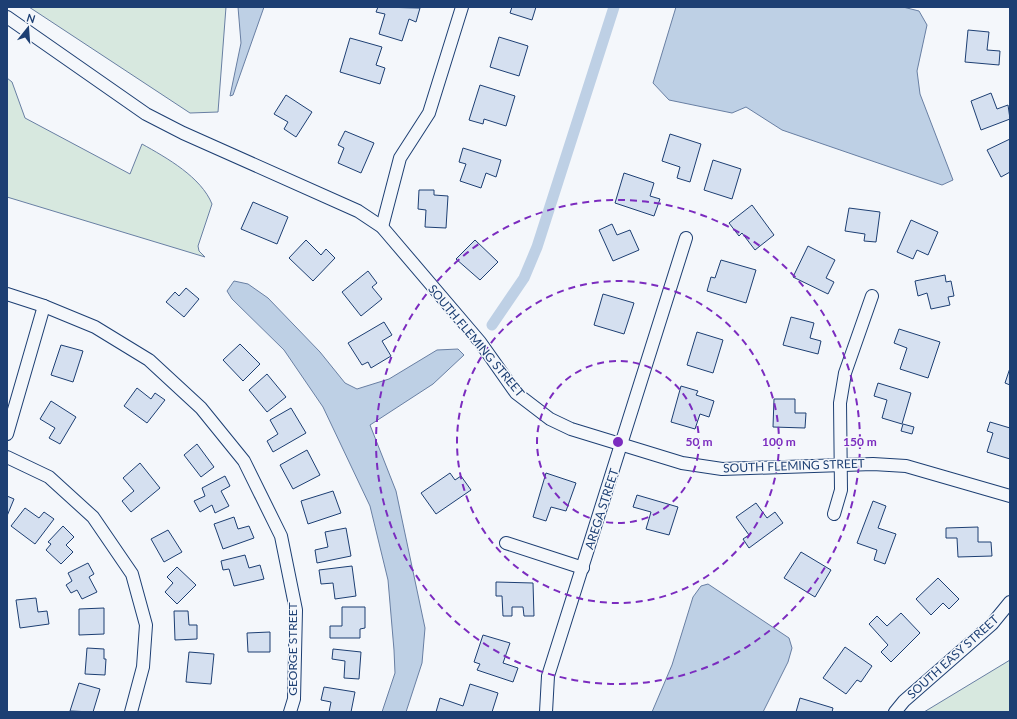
<svg xmlns="http://www.w3.org/2000/svg" width="1017" height="719" viewBox="0 0 1017 719" font-family="Lato,sans-serif">
  <style>
    .green { fill: #d7e8df; stroke: #687fa3 }
    .water { fill: #bed0e5; stroke: #687fa3 }
    .lines { fill: none; stroke-linecap: round; stroke-linejoin: round }
    .canal { stroke: #bed0e5; stroke-width: 11 }
    .building { fill: #d5e0f0; stroke: #1d3f73 }
    .minor-casing { stroke: #1d3f73; stroke-width: 14 }
    .minor { stroke: #f4f7fb; stroke-width: 12 }
    .ring { fill: none; stroke: #7b2cbf; stroke-width: 2; stroke-dasharray: 7 5 }
    .labels { text-anchor: middle; stroke-width: 3; stroke-linejoin: round; paint-order: stroke }
    .street-label { font-size: 12px; fill: #1d3f73; stroke: #f4f7fb }
    .centre { fill: #7b2cbf; stroke: #f4f7fb; stroke-width: 2 }
    .ring-label { font-size: 12px; text-anchor: middle; font-weight: bold; fill: #7b2cbf; stroke: #f4f7fb; stroke-width: 3; stroke-linejoin: round; paint-order: stroke }
  </style>
  <rect width="100%" height="100%" fill="#f4f7fb"/>
  <g class="green">
    <polygon points="29,7 226,7 218,112 190,113"/>
    <path d="M7,78L12,82L25,118L130,174L142,144C167,158 201,177 212,204L198,246L199,251L205,257L7,197Z"/>
    <polygon points="1010,660 1010,712 924,712"/>
  </g>
  <g class="water">
    <polygon points="238,7 264,7 233,95 230,96 241,43"/>
    <polygon points="676,7 903,7 919,11 927,25 917,71 920,94 953,180 942,185 782,130 746,107 732,113 669,100 653,83"/>
    <polygon points="234,281 248,284 268,298 320,352 345,383 357,389 389,379 437,350 458,349 464,355 433,384 370,425 396,491 425,628 422,663 406,712 382,712 395,673 394,650 388,580 370,506 323,407 284,350 232,299 227,291"/>
    <polygon points="708,584 789,638 792,648 788,662 763,712 652,712 672,665 693,597 701,586"/>
  </g>
  <g class="lines">
    <polyline class="canal" points="492,325 524,278 537,247 614,7"/>
  </g>
  <g class="building">
    <polygon points="378,7 420,8 416,22 409,19 402,41 379,34 385,14 376,12"/>
    <polygon points="512,7 536,7 532,20 510,13"/>
    <polygon points="968,30 989,32 987,50 1000,51 999,65 965,62"/>
    <polygon points="499,37 528,46 519,76 490,67"/>
    <polygon points="350,38 382,47 376,65 385,68 380,84 340,72"/>
    <polygon points="480,85 515,96 506,126 484,119 483,124 469,120"/>
    <polygon points="991,93 997,109 1008,105 1010,119 981,130 971,101"/>
    <polygon points="286,95 312,112 296,137 284,129 288,122 274,114"/>
    <polygon points="345,131 374,143 361,173 338,163 344,148 338,145"/>
    <polygon points="670,134 701,144 690,182 677,178 680,167 662,161"/>
    <polygon points="1010,139 1010,172 1001,177 987,150"/>
    <polygon points="463,148 501,160 496,177 486,173 481,188 460,181 466,164 459,162"/>
    <polygon points="713,160 741,169 732,199 704,190"/>
    <polygon points="624,173 654,183 650,196 660,199 654,216 615,203"/>
    <polygon points="419,190 434,190 434,195 448,196 446,228 425,227 426,210 418,209"/>
    <polygon points="253,202 288,217 277,244 241,229"/>
    <polygon points="752,205 774,235 755,250 742,233 739,236 729,223"/>
    <polygon points="849,208 880,212 876,242 864,241 865,234 845,231"/>
    <polygon points="911,220 938,232 928,255 917,250 913,259 897,252"/>
    <polygon points="612,224 617,235 630,230 639,250 613,261 599,230"/>
    <polygon points="306,240 321,255 326,249 335,258 313,281 289,258"/>
    <polygon points="475,240 498,262 480,280 456,259"/>
    <polygon points="808,246 835,260 826,278 834,282 828,294 793,277"/>
    <polygon points="721,260 756,270 746,303 707,291 711,277 715,278"/>
    <polygon points="368,271 377,283 372,287 382,299 361,316 342,292"/>
    <polygon points="945,275 946,282 951,281 954,296 948,297 950,305 931,309 927,293 918,296 915,281"/>
    <polygon points="186,288 199,299 184,317 166,302 175,292 179,296"/>
    <polygon points="603,294 634,303 624,334 594,325"/>
    <polygon points="791,317 814,323 810,338 821,341 818,354 783,345"/>
    <polygon points="384,322 392,335 382,341 391,356 371,368 368,362 362,365 348,343"/>
    <polygon points="899,329 940,342 928,378 900,369 907,348 894,343"/>
    <polygon points="697,332 723,340 713,373 687,365"/>
    <polygon points="240,344 260,364 243,381 223,360"/>
    <polygon points="61,345 83,351 73,382 51,375"/>
    <polygon points="1010,368 1010,385 1005,383"/>
    <polygon points="267,374 286,397 267,412 249,390"/>
    <polygon points="878,383 911,393 902,424 882,418 887,400 874,396"/>
    <polygon points="681,386 698,391 696,395 714,401 709,417 700,414 695,429 671,422"/>
    <polygon points="137,388 151,399 155,393 165,400 147,423 124,406"/>
    <polygon points="774,399 795,399 795,413 806,413 805,428 773,427"/>
    <polygon points="51,401 76,417 60,444 49,438 55,428 40,419"/>
    <polygon points="291,408 306,433 273,452 267,441 278,434 270,420"/>
    <polygon points="990,422 1010,428 1010,459 987,452 993,433 987,431"/>
    <polygon points="903,424 914,427 912,434 901,431"/>
    <polygon points="197,444 214,467 201,477 184,455"/>
    <polygon points="307,450 320,475 293,489 280,465"/>
    <polygon points="140,463 160,488 131,512 122,501 134,491 123,478"/>
    <polygon points="450,473 455,480 461,476 471,490 436,514 421,493"/>
    <polygon points="546,473 576,483 566,511 551,507 546,521 533,517"/>
    <polygon points="225,476 230,486 221,491 229,506 215,513 212,505 200,512 194,501 205,496 202,488"/>
    <polygon points="333,491 341,513 308,524 301,501"/>
    <polygon points="637,495 678,507 669,535 646,529 651,512 633,507"/>
    <polygon points="7,496 14,499 7,516"/>
    <polygon points="873,501 886,506 878,528 896,534 885,564 874,560 877,550 857,543"/>
    <polygon points="756,503 767,518 775,512 783,523 749,548 743,539 749,535 736,517"/>
    <polygon points="25,508 39,518 44,512 54,519 35,544 11,526"/>
    <polygon points="234,517 238,529 249,526 254,538 223,549 214,524"/>
    <polygon points="63,526 74,537 66,545 73,552 61,564 46,550 51,544 48,542"/>
    <polygon points="978,527 978,542 991,542 992,556 958,557 957,538 946,538 946,528"/>
    <polygon points="346,528 351,556 317,563 315,550 328,547 325,532"/>
    <polygon points="168,530 182,552 164,562 151,539"/>
    <polygon points="801,552 831,570 815,597 784,578"/>
    <polygon points="245,555 249,568 260,565 264,579 234,586 229,569 223,570 221,561"/>
    <polygon points="88,563 94,574 89,577 97,592 82,599 77,590 71,593 66,585 72,581 68,573"/>
    <polygon points="352,566 356,596 335,599 333,583 321,584 319,570"/>
    <polygon points="177,567 196,585 177,604 165,592 173,583 167,577"/>
    <polygon points="938,578 959,599 949,609 943,603 931,615 916,599"/>
    <polygon points="496,582 533,583 534,616 524,616 523,607 512,607 512,616 503,616 502,596 496,596"/>
    <polygon points="36,598 38,612 47,611 49,624 20,628 16,600"/>
    <polygon points="342,607 365,607 365,628 360,629 360,638 330,638 330,626 342,626"/>
    <polygon points="104,608 104,634 79,635 79,609"/>
    <polygon points="174,611 188,611 189,625 197,625 197,639 175,640"/>
    <polygon points="901,613 920,633 891,662 881,652 888,645 869,624 877,616 887,626"/>
    <polygon points="270,632 270,652 248,652 247,633"/>
    <polygon points="483,635 510,643 503,663 518,668 513,682 477,670 480,664 474,662"/>
    <polygon points="845,647 872,666 861,682 857,680 846,694 823,678"/>
    <polygon points="87,648 104,649 104,659 106,659 105,675 85,674"/>
    <polygon points="333,649 361,652 359,679 344,678 345,661 332,659"/>
    <polygon points="189,652 214,654 211,684 186,682"/>
    <polygon points="79,683 100,689 93,712 70,711"/>
    <polygon points="470,684 498,693 492,712 436,712 440,698 463,706"/>
    <polygon points="324,687 355,692 351,712 329,712 331,702 321,700"/>
    <polygon points="800,698 833,708 832,712 796,712"/>
  </g>
  <g class="lines">
    <g class="minor-casing">
      <g id="minor">
        <polyline points="7,17 146,114 183,133 358,211 382,227 480,342 516,393 550,419 571,429 682,463 722,469 873,464 906,466 1010,496"/>
        <polyline points="382,227 400,158 429,113 462,7"/>
        <polyline points="7,294 44,306 95,327 149,360 201,408 244,461 281,536 296,610 294,699 290,712"/>
        <polyline points="7,434 44,306"/>
        <polyline points="7,457 49,477 93,517 132,574 146,625 143,667 131,712"/>
        <polyline points="834,514 841,490 840,403 845,373 872,296"/>
        <polyline points="506,543 583,568"/>
        <polyline points="546,712 548,676 686,238"/>
        <polyline points="895,712 904,701 992,624 1010,602"/>
      </g>
    </g>
    <use href="#minor" class="minor"/>
  </g>
  <g class="ring">
    <circle cx="618" cy="442" r="81"/>
    <circle cx="618" cy="442" r="161"/>
    <circle cx="618" cy="442" r="242"/>
  </g>
  <g class="labels">
    <g class="street-label">
      <text transform="translate(476 341) rotate(50)" y="4">SOUTH FLEMING STREET</text>
      <text transform="translate(794 466) rotate(-2)" y="4">SOUTH FLEMING STREET</text>
      <text transform="translate(602 509) rotate(-72)" y="4">AREGA STREET</text>
      <text transform="translate(293 649) rotate(-90)" y="4">GEORGE STREET</text>
      <text transform="translate(953 657) rotate(-42)" y="4">SOUTH EASY STREET</text>
    </g>
  </g>
  <circle cx="618" cy="442" r="6" class="centre"/>
  <g class="ring-label">
    <text x="699" y="446">50 m</text>
    <text x="779" y="446">100 m</text>
    <text x="860" y="446">150 m</text>
  </g>
  <rect width="1017" height="719" fill="none" stroke="#1d3f73" stroke-width="16"/>
  <g transform="translate(28 28) rotate(17)" stroke="#f4f7fb" stroke-width="3" paint-order="stroke">
  <path d="M0-3L7 15L0 10L-7 15Z" fill="#1d3f73"/>
  <text y="-6" font-size="11" font-weight="bold" text-anchor="middle" fill="#1d3f73">N</text>
  </g>
</svg>
